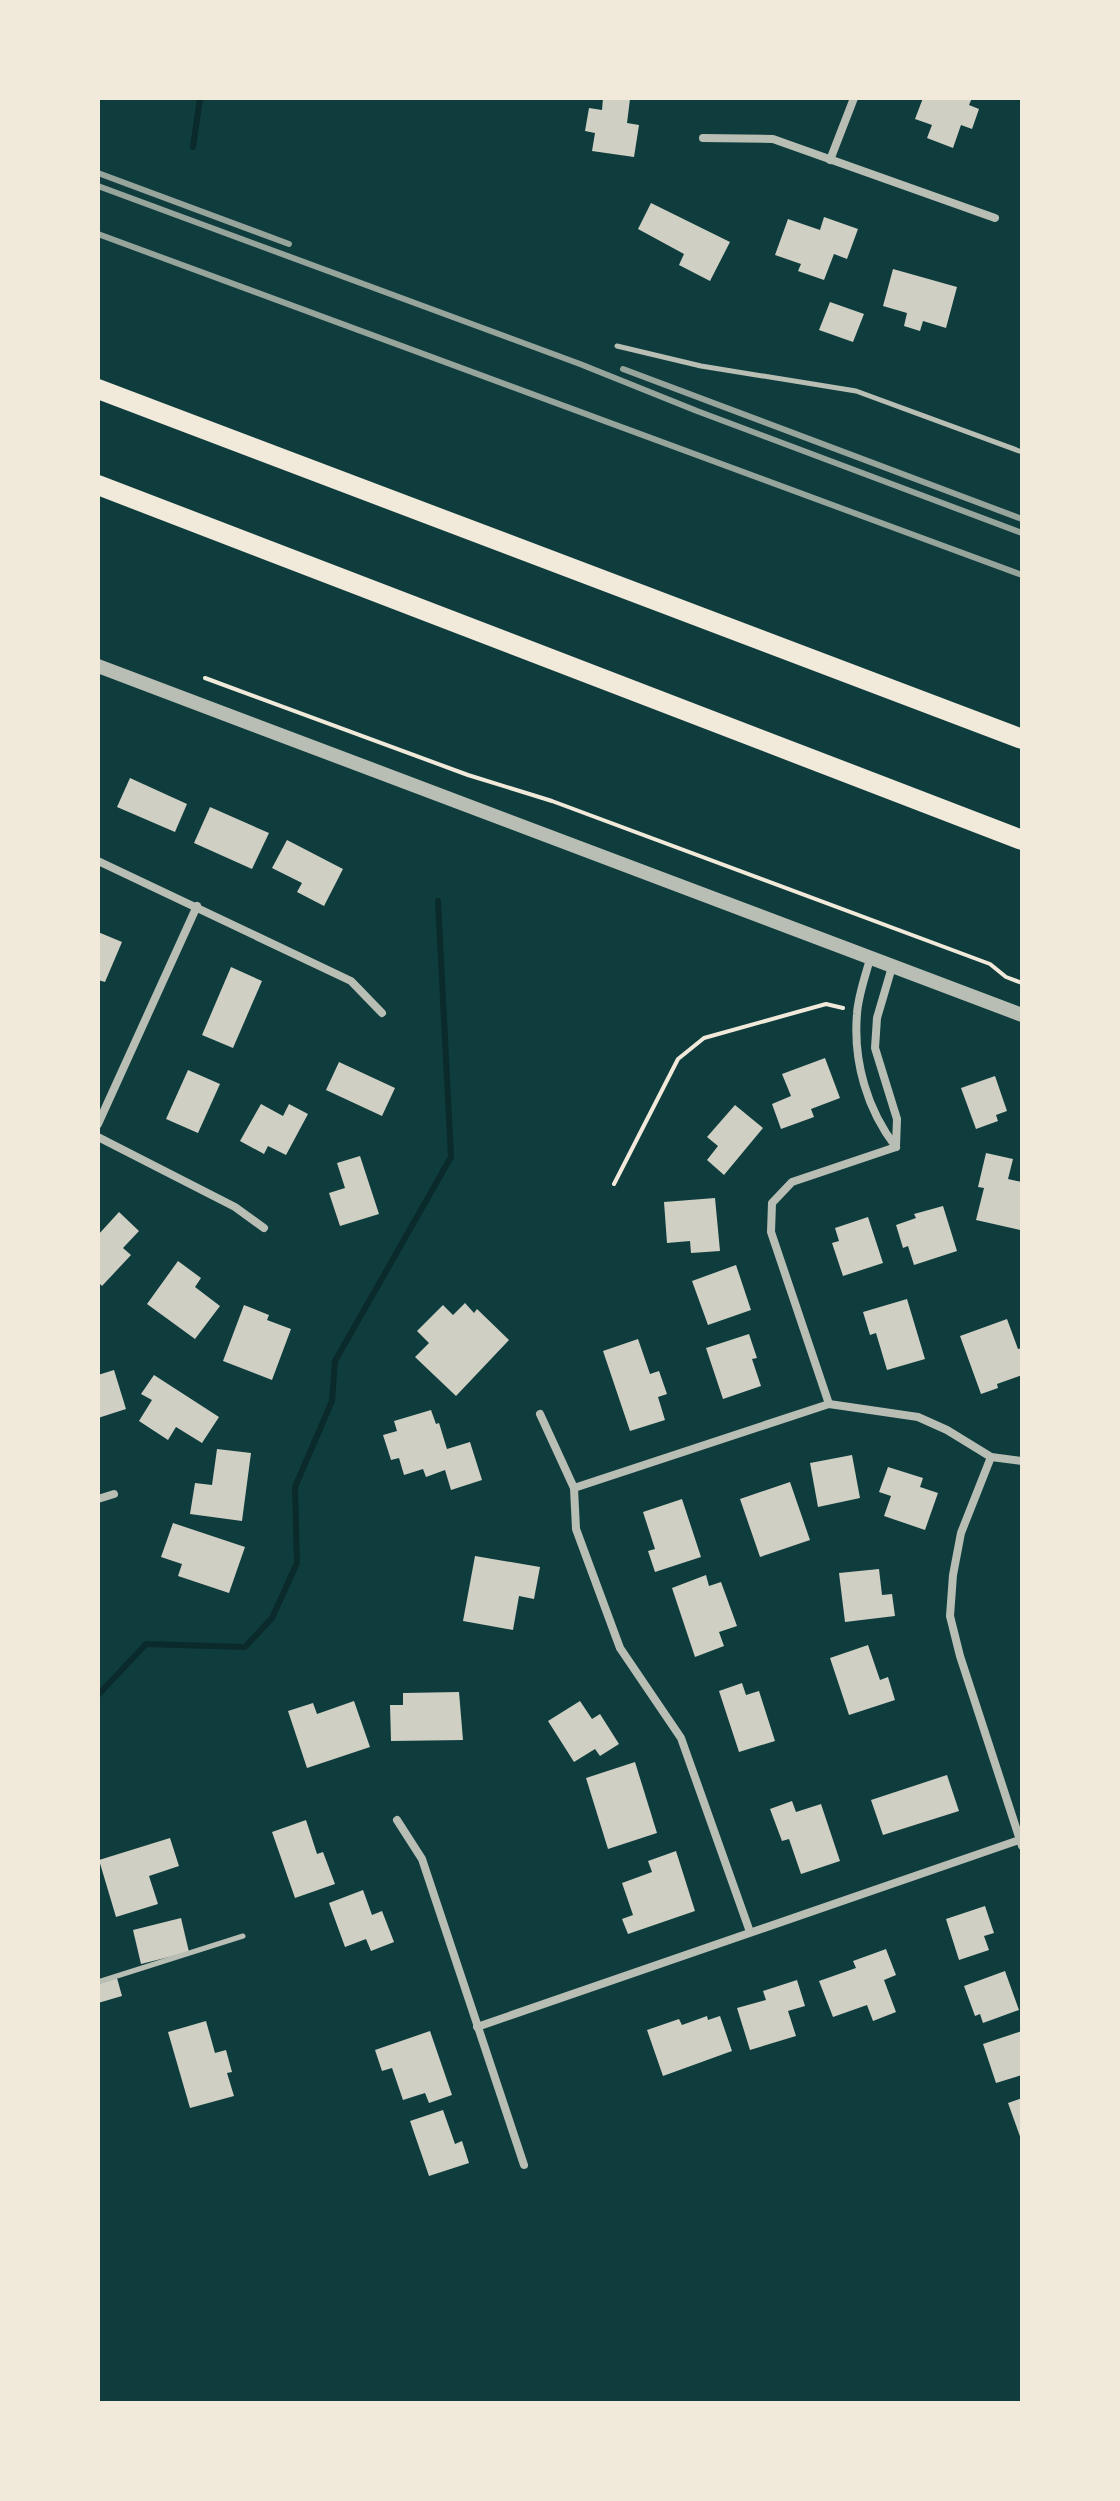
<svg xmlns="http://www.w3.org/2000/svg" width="1120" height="2501" viewBox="0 0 1120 2501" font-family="Roboto,sans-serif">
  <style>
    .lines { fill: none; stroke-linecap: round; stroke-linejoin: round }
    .stream { stroke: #0a2a2b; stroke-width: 6 }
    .building { fill: #cfcfc3 }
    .path { stroke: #f1e9da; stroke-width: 4 }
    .service { stroke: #b8beb3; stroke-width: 5 }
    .minor { stroke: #b8beb3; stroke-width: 8 }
    .tertiary { stroke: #b8beb3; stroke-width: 14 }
    .motorway { stroke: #f1e9da; stroke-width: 20 }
    .rail { stroke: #97a49c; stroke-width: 6 }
  </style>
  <rect width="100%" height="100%" fill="#0f3d3e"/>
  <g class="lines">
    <g class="stream">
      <polyline points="193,147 200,98"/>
      <polyline points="98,1695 146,1644 245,1647 272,1618 297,1563 295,1487 332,1401 335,1361 451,1157 438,901"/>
    </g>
  </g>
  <g class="building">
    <polygon points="603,98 630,99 627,123 639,125 634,157 592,151 595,133 585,131 589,108 602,110"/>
    <polygon points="923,98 972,98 969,105 979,109 972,129 961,125 953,148 927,138 932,125 915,119"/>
    <polygon points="651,203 730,242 710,281 679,265 684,254 638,229"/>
    <polygon points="824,217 858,229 847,259 834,254 824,280 798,271 801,264 775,255 788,219 820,230"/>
    <polygon points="893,269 957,287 946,328 923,321 920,331 904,326 907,313 883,306"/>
    <polygon points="830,302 864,314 853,342 819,330"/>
    <polygon points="130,778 187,804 175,832 117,807"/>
    <polygon points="210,807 269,833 252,869 194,843"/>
    <polygon points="287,840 343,869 324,906 297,892 302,883 272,868"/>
    <polygon points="98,932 122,942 105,982 98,980"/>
    <polygon points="231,967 262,981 233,1048 202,1035"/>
    <polygon points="825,1058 840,1098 811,1109 814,1117 781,1129 772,1104 791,1096 782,1074"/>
    <polygon points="339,1062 395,1088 382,1116 326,1090"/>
    <polygon points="188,1070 220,1084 198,1133 166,1119"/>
    <polygon points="995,1076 1007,1111 996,1115 998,1121 976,1129 961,1088"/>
    <polygon points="261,1104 283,1116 289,1104 308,1114 286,1155 268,1146 264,1154 240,1141"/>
    <polygon points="735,1105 763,1128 724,1175 707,1160 718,1146 707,1137"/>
    <polygon points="986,1153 1013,1159 1008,1179 1022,1182 1020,1230 976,1220 984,1188 978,1187"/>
    <polygon points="360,1156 379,1214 340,1226 329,1193 345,1188 337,1163"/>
    <polygon points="715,1198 720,1251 691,1253 690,1241 667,1243 664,1202"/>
    <polygon points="943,1206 957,1251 914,1265 908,1246 903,1248 896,1225 916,1218 914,1214"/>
    <polygon points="119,1212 139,1231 123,1248 131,1255 102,1286 98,1282 98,1235"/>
    <polygon points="868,1217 883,1263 843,1276 832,1243 839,1241 835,1228"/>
    <polygon points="178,1261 201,1278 195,1287 220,1306 195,1339 147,1304"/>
    <polygon points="736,1265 751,1310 708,1325 692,1281"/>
    <polygon points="907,1299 925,1359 887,1370 876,1333 870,1335 863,1312"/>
    <polygon points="465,1303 474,1313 477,1309 509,1340 456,1396 415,1357 429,1343 417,1331 443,1305 453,1315"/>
    <polygon points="244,1305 269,1315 267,1320 291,1329 272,1380 223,1361"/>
    <polygon points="1007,1319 1018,1349 1022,1348 1022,1375 997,1384 998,1388 981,1394 960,1336"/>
    <polygon points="749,1334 757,1358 752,1359 761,1386 723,1399 706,1348"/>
    <polygon points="638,1339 650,1374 659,1371 667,1394 658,1397 665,1420 630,1431 603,1351"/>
    <polygon points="114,1370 126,1409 98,1418 98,1375"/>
    <polygon points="154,1375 219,1417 202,1443 176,1427 168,1440 139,1421 152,1400 141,1394"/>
    <polygon points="431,1410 436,1424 439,1423 447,1449 470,1442 482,1480 451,1490 445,1470 426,1477 423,1469 404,1475 399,1458 391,1460 383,1435 397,1431 394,1421"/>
    <polygon points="217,1449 251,1453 242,1521 190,1514 195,1483 212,1485"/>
    <polygon points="852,1455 860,1498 818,1507 810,1463"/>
    <polygon points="888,1467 923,1478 920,1487 938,1493 925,1530 884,1516 891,1496 879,1492"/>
    <polygon points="790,1482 810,1540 760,1557 740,1499"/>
    <polygon points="682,1499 701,1557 655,1572 648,1551 655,1549 643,1512"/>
    <polygon points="173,1523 245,1547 229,1593 178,1576 182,1564 161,1557"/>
    <polygon points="475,1556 540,1567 534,1599 519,1596 513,1630 463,1621"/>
    <polygon points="879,1569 882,1595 892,1594 895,1616 845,1622 839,1573"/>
    <polygon points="706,1575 709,1586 721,1582 737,1626 719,1632 724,1646 695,1657 672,1588"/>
    <polygon points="868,1645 880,1680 888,1677 895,1700 849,1715 830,1658"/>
    <polygon points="742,1683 746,1695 759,1691 775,1741 739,1752 719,1691"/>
    <polygon points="459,1692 463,1740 391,1741 390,1705 403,1705 403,1693"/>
    <polygon points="354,1701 370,1747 307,1768 288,1711 313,1703 317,1714"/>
    <polygon points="580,1701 592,1719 600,1714 619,1744 600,1756 595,1749 574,1762 548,1721"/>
    <polygon points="635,1762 657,1833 608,1849 586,1778"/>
    <polygon points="947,1775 959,1811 883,1835 871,1800"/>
    <polygon points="792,1801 796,1812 821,1804 840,1861 801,1874 789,1839 782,1841 770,1809"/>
    <polygon points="306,1820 317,1854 323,1852 335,1884 295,1898 272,1832"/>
    <polygon points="170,1838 179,1866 149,1876 158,1904 116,1917 99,1860"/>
    <polygon points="676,1851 695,1911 628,1934 622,1919 633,1915 622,1883 652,1872 648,1861"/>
    <polygon points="363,1890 372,1915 382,1911 394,1942 371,1951 366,1939 345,1947 329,1903"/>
    <polygon points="985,1906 994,1933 984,1936 989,1950 959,1960 946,1919"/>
    <polygon points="181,1918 189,1952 141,1964 133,1930"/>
    <polygon points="886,1949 896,1975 884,1980 896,2012 873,2021 867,2005 833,2017 819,1981 856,1968 853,1961"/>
    <polygon points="1005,1971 1019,2010 983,2023 980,2014 975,2016 964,1986"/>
    <polygon points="117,1978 122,1996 98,2003 98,1984"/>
    <polygon points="797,1980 805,2006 788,2011 796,2036 750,2050 737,2008 766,2000 763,1991"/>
    <polygon points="707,2016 708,2020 720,2016 732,2051 663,2076 647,2030 679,2019 682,2025"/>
    <polygon points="206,2021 215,2053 226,2050 232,2072 227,2073 234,2096 190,2108 168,2032"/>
    <polygon points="430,2031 452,2095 429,2103 425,2093 403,2100 392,2068 382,2071 375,2050"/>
    <polygon points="1022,2031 1022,2075 996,2083 983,2044"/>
    <polygon points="1022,2098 1022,2142 1008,2103"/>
    <polygon points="443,2110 455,2144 462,2141 469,2163 429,2176 410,2121"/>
  </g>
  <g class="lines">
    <g class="path">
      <polyline points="205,678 468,775 552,801 990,964 1006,977 1022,983"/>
      <polyline points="614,1184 678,1059 704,1038 826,1004 843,1008"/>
    </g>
    <g class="service">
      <polyline points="617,346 701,366 856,391 1022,452"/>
      <polyline points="98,1982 243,1936"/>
    </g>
    <g class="minor">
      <polyline points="703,138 773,139 995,218"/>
      <polyline points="830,160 854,98"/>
      <polyline points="98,861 351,981 382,1013"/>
      <path d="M870,959C865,977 858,996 857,1014C853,1061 867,1110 896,1147"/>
      <polyline points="892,967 877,1018 875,1048 897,1119 896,1146"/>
      <polyline points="98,1124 197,906"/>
      <polyline points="98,1137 235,1207 264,1228"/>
      <polyline points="829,1404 771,1232 772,1203 792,1182 896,1147"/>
      <polyline points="540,1414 574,1488 576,1529 620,1648 681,1738 750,1932"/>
      <polyline points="991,1457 961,1533 953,1575 950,1616 960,1656 1022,1846"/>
      <polyline points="574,1488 829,1404 918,1417 947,1430 991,1457 1022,1461"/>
      <polyline points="98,1499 114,1494"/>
      <polyline points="397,1820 422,1859 524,2165"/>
      <polyline points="477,2027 1022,1839"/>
    </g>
    <polyline class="tertiary" points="98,666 1022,1015"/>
    <g class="motorway">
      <polyline points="98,389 1022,739"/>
      <polyline points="98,485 1022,840"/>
    </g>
    <g class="rail">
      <polyline points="98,173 289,244"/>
      <polyline points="98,186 580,364 697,411 1022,533"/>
      <polyline points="98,234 1022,575"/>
      <polyline points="623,369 1022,519"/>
    </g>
  </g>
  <rect width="1120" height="2501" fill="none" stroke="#f1e9da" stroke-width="200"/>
</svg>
